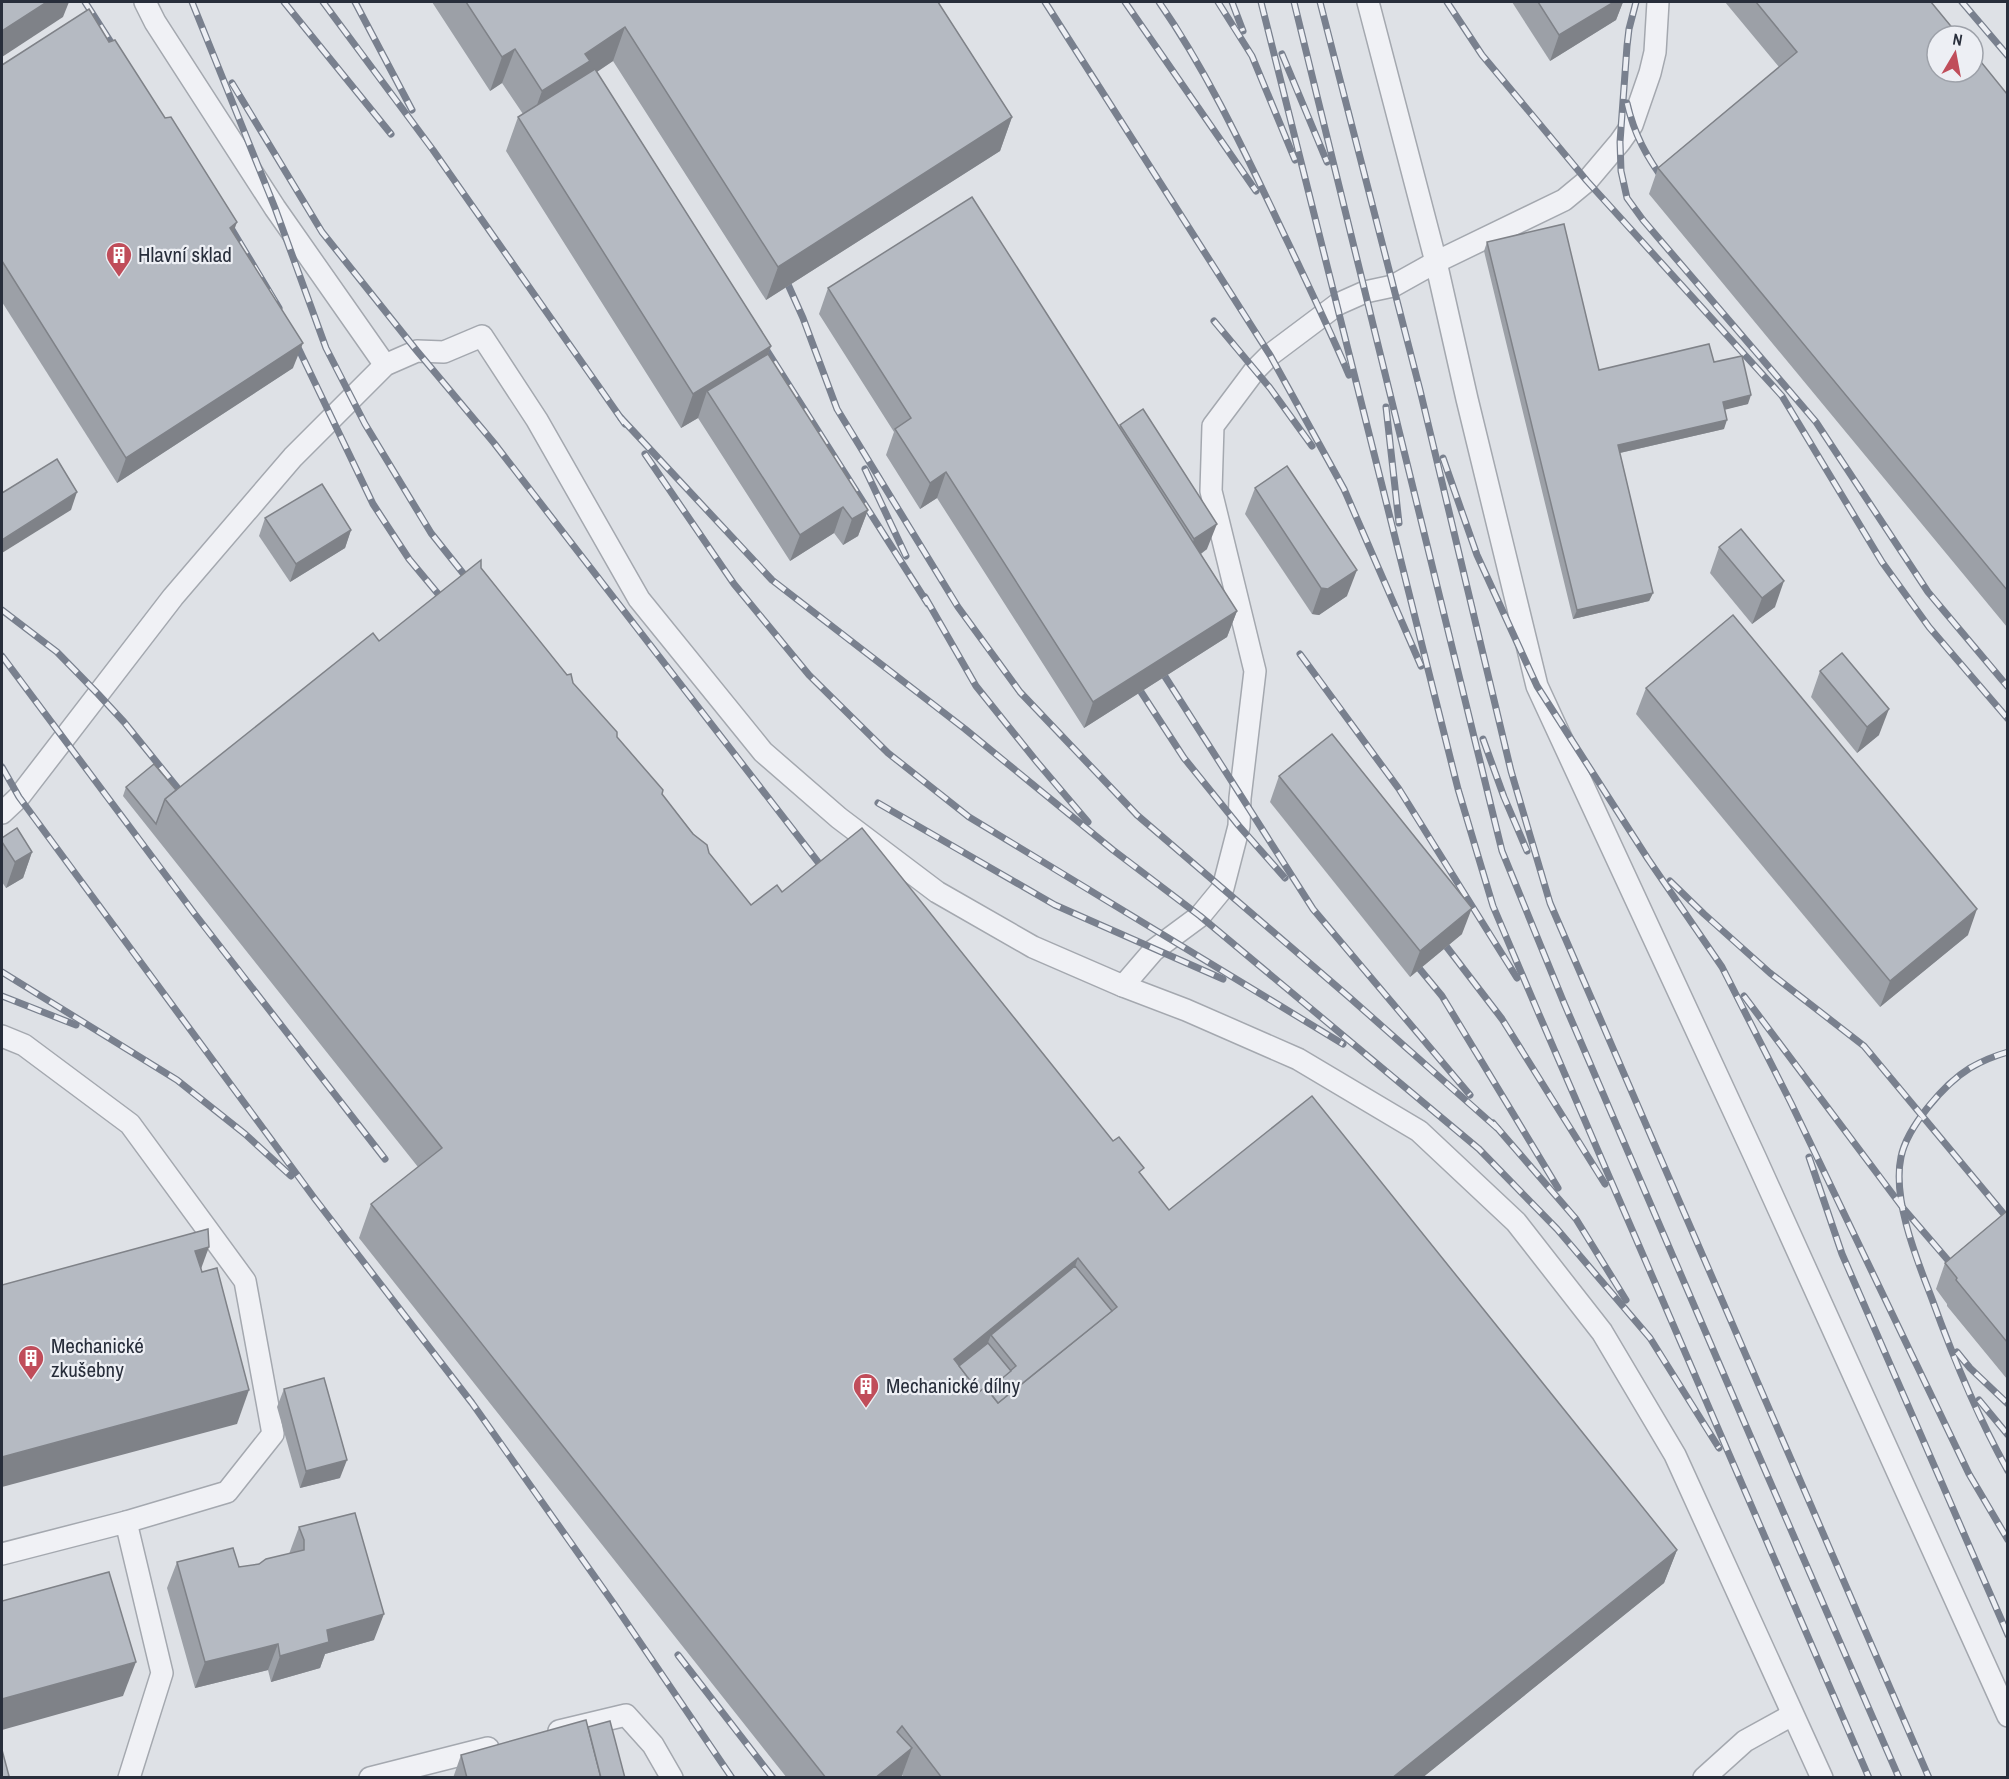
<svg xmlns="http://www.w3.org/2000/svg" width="2009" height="1779" viewBox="0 0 2009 1779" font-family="'Archivo Narrow',sans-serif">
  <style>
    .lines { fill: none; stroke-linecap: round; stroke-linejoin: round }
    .service-casing { stroke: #a4a8af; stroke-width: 24 }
    .service { stroke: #f0f1f5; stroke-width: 21 }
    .rail-casing { stroke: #79808e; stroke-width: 7 }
    .rail { stroke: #edeff4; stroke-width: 4.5; stroke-dasharray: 14; stroke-linecap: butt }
    .wall { fill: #9ca0a7 }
    .shaded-wall { fill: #7f8288 }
    .building { fill: #b5bac2; stroke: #7f8288; stroke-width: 1.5; fill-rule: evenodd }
    .labels { text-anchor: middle; stroke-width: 4.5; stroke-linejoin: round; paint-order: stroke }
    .poi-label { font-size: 21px; fill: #282e3b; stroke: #edeff4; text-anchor: start }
  </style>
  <rect width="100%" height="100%" fill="#dee1e6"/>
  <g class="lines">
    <g class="service-casing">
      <g id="service">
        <polyline points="145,2 155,22 275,208 385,365"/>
        <polyline points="1368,2 1436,262 1564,200 1587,181 1620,142 1632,125 1650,73 1655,52 1658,2"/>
        <polyline points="2,813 19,797 173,597 293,457 385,365 417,351 444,352 482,336 537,420 639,599 763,752 839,818 937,892 1033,947 1123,986 1186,1010 1298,1059 1419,1131 1516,1222 1602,1332 1675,1455 1822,1778"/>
        <polyline points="1123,986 1154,950 1200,916 1223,888 1239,826 1240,798 1255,671 1211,491 1213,426 1255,370 1270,355 1338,304 1365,292 1393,286 1436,262 1467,399 1537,686 1755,1157 2008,1716"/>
        <polyline points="2,1036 24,1045 130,1124 245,1281 273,1434 227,1492 126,1522"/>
        <polyline points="2,1554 126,1522 162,1673 129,1778"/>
        <polyline points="559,1731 626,1715 653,1745 672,1778"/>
        <polyline points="370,1778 488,1748"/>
        <polyline points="1704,1778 1745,1741 1792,1715"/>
      </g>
    </g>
    <use href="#service" class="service"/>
    <g class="rail-casing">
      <g id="rail">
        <polyline points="85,2 119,55"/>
        <polyline points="192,2 275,208 326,348 365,424 431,533 474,587"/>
        <polyline points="284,2 391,134"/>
        <polyline points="323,2 433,150 625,424"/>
        <polyline points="355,2 412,110"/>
        <polyline points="1045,2 1270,355 1344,489 1421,666"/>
        <polyline points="1125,2 1256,191"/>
        <path d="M1159,2C1204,67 1238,138 1272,209C1298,264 1325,319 1349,375"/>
        <polyline points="1218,2 1252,56 1295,160"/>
        <polyline points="1232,2 1243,31"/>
        <polyline points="1261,2 1458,789 1493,906 1538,1012 1869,1778"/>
        <polyline points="1294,2 1502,851 1564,1003 1758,1454 1899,1778"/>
        <polyline points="1320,2 1420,390 1511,771 1550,903 1929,1778"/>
        <polyline points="1447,2 1482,55 1587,181 1782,396 1882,562 1929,627 2008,719"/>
        <polyline points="1636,2 1629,29 1627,46 1620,142 1621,171 1627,198 1643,220 1816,422 1928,592 2008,687"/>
        <polyline points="1962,2 2008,56"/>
        <polyline points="1282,54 1327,162"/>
        <polyline points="232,83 322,232 417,351 494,443 828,875"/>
        <path d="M1627,103C1634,134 1647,158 1666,183"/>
        <polyline points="225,218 279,308"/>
        <polyline points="782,271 803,318 837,409 958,607 1020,692 1137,815 1349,997 1497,1128"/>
        <polyline points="1214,321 1270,388 1312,446"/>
        <polyline points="292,335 373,504 409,559 449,607"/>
        <polyline points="759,338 928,604"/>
        <polyline points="1386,407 1399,523"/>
        <polyline points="621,418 772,580 965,729 1113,850 1200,916 1479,1149 1557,1229 1650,1338 1719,1448"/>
        <polyline points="645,454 734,584 809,675 888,753 969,817 1343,1044"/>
        <polyline points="1443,458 1477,555 1537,686 1648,859 1722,967 1791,1103 1969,1474 2008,1540"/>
        <polyline points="865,469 906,556"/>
        <polyline points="925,597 976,686 1037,762 1088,822"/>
        <polyline points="2,610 57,652 98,694 124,722 189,802"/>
        <polyline points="1300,654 1399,789 1517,978"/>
        <polyline points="2,656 194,913 385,1159"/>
        <polyline points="1157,664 1313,909 1470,1095"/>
        <polyline points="1132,678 1184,758 1239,826 1285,878"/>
        <polyline points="1483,739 1504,797 1527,851"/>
        <polyline points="2,767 19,797 315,1199 472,1403 614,1604 732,1778"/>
        <polyline points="878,803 1055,905 1223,979"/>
        <polyline points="1670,881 1704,914 1770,973 1864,1046 2008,1219"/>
        <polyline points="1436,933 1502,1019 1605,1184"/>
        <polyline points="1409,956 1442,996 1558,1188"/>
        <polyline points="2,972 177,1080 245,1134 291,1176"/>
        <polyline points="2,996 76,1025"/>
        <polyline points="1744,996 1903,1208 1959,1273"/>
        <path d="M2008,1052C1994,1056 1982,1061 1970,1068C1944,1084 1907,1127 1901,1157C1892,1199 1917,1260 1932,1299C1953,1357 1977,1416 2008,1471"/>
        <polyline points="1493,1123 1576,1219 1626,1300"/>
        <polyline points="1809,1157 1842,1254 2008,1635"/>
        <polyline points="1957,1352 1970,1368 2008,1404"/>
        <polyline points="1979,1400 2008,1435"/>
        <polyline points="678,1655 773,1778"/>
      </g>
    </g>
    <use href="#rail" class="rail"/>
  </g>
  <g class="wall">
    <polygon points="432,2 938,2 1012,117 1000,151 766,300 613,61 597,72 771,346 768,354 868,510 858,536 843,545 834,533 790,561 698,418 681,428 506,151 518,117 523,114 502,83 490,91"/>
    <polygon points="1512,2 1623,2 1616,20 1550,61"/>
    <polygon points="1725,2 1931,2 2007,94 2007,627 1649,194 1658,168 1779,67"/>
    <polygon points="109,42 233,233 293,368 117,483 2,302 2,65"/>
    <polygon points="1487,242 1599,370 1714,362 1748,404 1725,409 1724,429 1620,453 1653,593 1649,601 1573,619 1484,251"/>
    <polygon points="828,288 1119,428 1120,425 1207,549 1201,554 1237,611 1227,637 1084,728 937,498 920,509 886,455 894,432 819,314"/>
    <polygon points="1255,488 1347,596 1319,615 1312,614 1245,514"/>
    <polygon points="265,518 351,530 345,548 290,582 259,536"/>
    <polygon points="1719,547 1775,607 1752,624 1710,573"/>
    <polygon points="481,568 709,853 751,905 782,892 1142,1176 1169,1210 1677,1550 1664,1583 1422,1778 904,1778 902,1775 901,1778 787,1778 359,1238 371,1204 418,1167 123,796 126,787 176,790 379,641"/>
    <polygon points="1820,671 1879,735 1857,753 1811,697"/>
    <polygon points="1646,688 1968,935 1880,1007 1636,714"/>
    <polygon points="1279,776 1462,934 1410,977 1270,802"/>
    <polygon points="2,838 32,852 23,878 6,888 2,882"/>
    <polygon points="2007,1211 2007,1379 1947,1306 1947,1304 1936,1289 1945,1263"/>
    <polygon points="284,1389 340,1478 300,1488 277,1407"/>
    <polygon points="299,1527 374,1640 325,1654 320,1668 271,1682 268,1670 195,1688 167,1588 177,1562 239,1567 259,1564 289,1554"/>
    <polygon points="588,1727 625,1778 453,1778 461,1755"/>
  </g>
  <g class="shaded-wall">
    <polygon points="47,2 69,2 63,17 2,57 2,31"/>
    <polygon points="1614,2 1623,2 1616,20 1550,61 1559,35"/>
    <polygon points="625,27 613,61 583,81 530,124 542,91 585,54"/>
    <polygon points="515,49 502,83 490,91 502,57"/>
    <polygon points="1012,117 1000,151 766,300 778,267"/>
    <polygon points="237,222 228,248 230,228"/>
    <polygon points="303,343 293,368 117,483 126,458"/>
    <polygon points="771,346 759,380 707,391 698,418 681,428 693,394"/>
    <polygon points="1751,395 1748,404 1720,411 1723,402"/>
    <polygon points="1727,420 1724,429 1615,454 1618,445"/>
    <polygon points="946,472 937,498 920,509 930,483"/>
    <polygon points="77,492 71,510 2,553 2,540"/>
    <polygon points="843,507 834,533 790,561 800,535"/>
    <polygon points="868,510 858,536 843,545 852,519"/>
    <polygon points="1217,524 1207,549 1185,565 1194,539"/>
    <polygon points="351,530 345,548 290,582 296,564"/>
    <polygon points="1357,570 1347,596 1319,615 1312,614 1321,588"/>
    <polygon points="1784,581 1775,607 1752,624 1762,598"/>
    <polygon points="1653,593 1649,601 1573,619 1577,610"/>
    <polygon points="1237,611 1227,637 1084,728 1093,702"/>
    <polygon points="1889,709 1879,735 1857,753 1867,727"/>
    <polygon points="32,852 23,878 6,888 15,862"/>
    <polygon points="1472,908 1462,934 1410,977 1420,951"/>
    <polygon points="1977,909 1968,935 1880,1007 1890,981"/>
    <polygon points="209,1247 197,1280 195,1251"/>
    <polygon points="1078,1258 1066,1292 991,1335 981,1360 954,1383 954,1359"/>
    <polygon points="249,1390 237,1424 2,1487 2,1457"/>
    <polygon points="347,1460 340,1478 300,1488 306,1471"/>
    <polygon points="1677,1550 1664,1583 1422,1778 1392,1778"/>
    <polygon points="384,1614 374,1640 325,1654 320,1668 271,1682 280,1656 327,1630"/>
    <polygon points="278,1644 268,1670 195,1688 205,1662"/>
    <polygon points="136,1662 123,1696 2,1730 2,1699"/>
    <polygon points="912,1748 901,1778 875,1778"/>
  </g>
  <g class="building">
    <polygon points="2,2 47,2 2,31"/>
    <polygon points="466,2 938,2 1012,117 778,267 625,27 585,54 590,61 542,91 515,49 502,57"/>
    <polygon points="1538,2 1614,2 1559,35"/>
    <polygon points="1756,2 1931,2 1959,36 1937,36 1937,72 1973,72 1973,52 2007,94 2007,590 1658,168 1797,52"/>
    <polygon points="89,9 109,42 115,40 165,118 171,117 237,222 230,228 303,343 126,458 2,261 2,65"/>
    <polygon points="595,69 771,346 693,394 518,117"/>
    <polygon points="972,197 1237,611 1093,702 946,472 930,483 895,429 911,418 828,288"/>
    <polygon points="1564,224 1599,370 1709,344 1714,362 1742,356 1751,395 1723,402 1727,420 1618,445 1653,593 1577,610 1487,242"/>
    <polygon points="768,354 868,510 852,519 843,507 800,535 707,391"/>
    <polygon points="1143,409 1217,524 1194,539 1120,425"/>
    <polygon points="57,459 77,492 2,540 2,493"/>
    <polygon points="1287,466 1357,570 1328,589 1321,588 1255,488"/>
    <polygon points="322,484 351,530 296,564 265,518"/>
    <polygon points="1741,529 1784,581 1762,598 1719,547"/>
    <path d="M481,560V568L567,675L571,674L573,683L617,732V737L663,790L662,794L693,834L707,845L709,853L751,905L777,885L782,892L862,828L1113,1141L1119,1137L1144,1168L1139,1172L1169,1210L1312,1096L1677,1550L1392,1778H942L902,1726L897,1732L912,1748L875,1778H826L371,1204L442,1148L165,799L373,633L379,641ZM1078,1258L1117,1307L998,1403L985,1387L979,1392L954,1359Z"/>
    <polygon points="1733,615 1977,909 1890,981 1646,688"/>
    <polygon points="1842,653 1889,709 1867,727 1820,671"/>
    <polygon points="1332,734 1472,908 1420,951 1279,776"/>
    <polygon points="154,764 176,790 165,799 156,824 126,787"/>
    <polygon points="17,828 32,852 15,862 2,842 2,838"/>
    <polygon points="2007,1211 2007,1342 1956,1280 1957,1278 1945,1263"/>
    <polygon points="208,1229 209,1247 195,1251 202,1272 217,1268 249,1390 2,1457 2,1285"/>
    <polygon points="1075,1266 1112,1311 998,1403 988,1390 1016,1366 991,1335"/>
    <polygon points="988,1343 1011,1371 988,1390 985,1387 979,1392 959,1366"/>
    <polygon points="324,1378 347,1460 306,1471 284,1389"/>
    <polygon points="355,1513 384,1614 327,1630 329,1642 280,1656 278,1644 205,1662 177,1562 233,1548 239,1567 259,1564 266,1559 304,1550 304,1540 299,1527"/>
    <polygon points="109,1572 136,1662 2,1699 2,1601"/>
    <polygon points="586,1720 601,1778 467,1778 461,1755"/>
    <polygon points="610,1721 625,1778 601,1778 588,1727"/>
    <polygon points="2,1750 9,1776 4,1778 2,1778"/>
  </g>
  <defs>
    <g id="building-pin" transform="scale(1.35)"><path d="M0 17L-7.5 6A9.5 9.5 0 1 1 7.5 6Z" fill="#c04d5a" stroke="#edeff4"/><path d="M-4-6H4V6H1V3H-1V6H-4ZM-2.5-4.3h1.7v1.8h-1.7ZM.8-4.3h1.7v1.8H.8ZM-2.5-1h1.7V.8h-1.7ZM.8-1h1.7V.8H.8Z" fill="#fff"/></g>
  </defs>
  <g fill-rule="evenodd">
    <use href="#building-pin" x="119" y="255"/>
    <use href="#building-pin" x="31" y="1358"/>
    <use href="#building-pin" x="866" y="1386"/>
  </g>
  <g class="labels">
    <g class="poi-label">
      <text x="138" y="262">Hlavní sklad</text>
      <text x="51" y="1353">Mechanické<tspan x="51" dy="24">zkušebny</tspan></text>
      <text x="886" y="1393">Mechanické dílny</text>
    </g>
  </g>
  <rect width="2009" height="1779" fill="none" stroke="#282e3b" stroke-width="6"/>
  <g transform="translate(1955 54) rotate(10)"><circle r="28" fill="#edeff4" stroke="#9ea2aa" stroke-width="1.5"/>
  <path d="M0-4.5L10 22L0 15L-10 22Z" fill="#c04d5a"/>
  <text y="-9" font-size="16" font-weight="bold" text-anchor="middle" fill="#282e3b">N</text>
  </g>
</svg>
